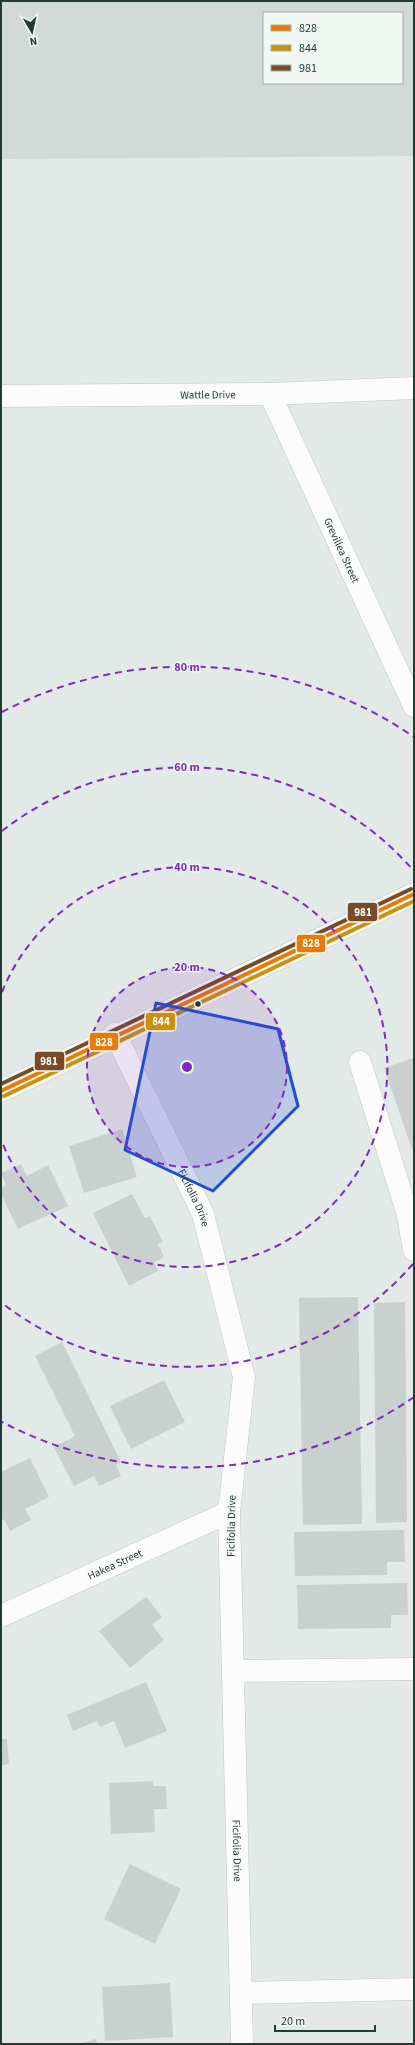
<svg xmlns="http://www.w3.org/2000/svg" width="415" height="2045" viewBox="0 0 415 2045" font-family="'Source Sans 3',sans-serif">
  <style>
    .built { fill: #d1dad6; fill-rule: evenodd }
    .building { fill: #cad0cd }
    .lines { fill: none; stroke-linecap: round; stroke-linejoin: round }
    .minor-casing { stroke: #c0c6c3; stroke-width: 23 }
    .secondary-casing { stroke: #bfc7c3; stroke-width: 23 }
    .minor { stroke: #fbfcfb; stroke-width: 22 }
    .secondary { stroke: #fbfcfb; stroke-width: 22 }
    .bus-1-casing { stroke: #f1f8f4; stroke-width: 7 }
    .bus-2-casing { stroke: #f1f8f4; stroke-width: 7 }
    .bus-3-casing { stroke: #f1f8f4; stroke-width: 7 }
    .bus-1 { stroke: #e97b05; stroke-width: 4 }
    .bus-2 { stroke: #cc910a; stroke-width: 4 }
    .bus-3 { stroke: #7a4b2a; stroke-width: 4 }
    .marked { fill: #1d4ed8; fill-opacity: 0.2; stroke: #1d4ed8; stroke-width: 3; stroke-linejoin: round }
    .ring { fill: none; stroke: #7b2cbf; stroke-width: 2; stroke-dasharray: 7 5 }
    .bus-dot { fill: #223c34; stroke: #f1f8f4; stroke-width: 1.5 }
    .labels { text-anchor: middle; stroke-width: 3; stroke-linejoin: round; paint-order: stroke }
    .street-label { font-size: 11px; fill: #223c34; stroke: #f1f8f4 }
    .centre { fill: #7b2cbf; stroke: #f1f8f4; stroke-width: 2 }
    .ring-label { font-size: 12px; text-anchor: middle; font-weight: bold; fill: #7b2cbf; stroke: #f1f8f4; stroke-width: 3; stroke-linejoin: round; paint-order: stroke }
    .line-badge { stroke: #f1f8f4; stroke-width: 1.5 }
    .badge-label { font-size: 11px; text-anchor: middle; font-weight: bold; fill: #fff }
  </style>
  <rect width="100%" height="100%" fill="#e3e9e6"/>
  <path class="built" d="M1,1H414V156L1,159ZM264,13H402V83H264Z"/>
  <g class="building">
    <polygon points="413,1058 414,1061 414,1155 384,1068"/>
    <polygon points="122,1129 137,1177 84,1193 69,1146"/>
    <polygon points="21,1164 27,1176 48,1165 68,1206 18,1229 1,1194 1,1188 6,1185 1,1173"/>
    <polygon points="132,1194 145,1218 150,1216 163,1242 158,1244 164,1257 154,1263 158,1271 129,1286 93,1213"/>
    <polygon points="358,1297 362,1524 303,1525 299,1298"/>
    <polygon points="405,1302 407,1522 376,1523 374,1303"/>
    <polygon points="62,1342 121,1462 116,1465 121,1476 99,1486 94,1476 74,1486 54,1447 75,1436 35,1356"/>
    <polygon points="164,1380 185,1422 131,1449 110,1406"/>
    <polygon points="30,1458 49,1497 25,1509 31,1520 10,1531 4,1519 1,1521 1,1472"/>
    <polygon points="404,1530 405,1562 387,1562 387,1575 295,1576 294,1532"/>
    <polygon points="407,1583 408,1615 391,1615 391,1628 298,1629 297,1585"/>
    <polygon points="146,1597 162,1617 152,1625 164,1640 130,1668 99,1631"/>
    <polygon points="146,1682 167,1731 125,1748 114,1721 100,1727 97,1721 73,1731 67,1715"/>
    <polygon points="1,1739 7,1739 9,1764 1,1765"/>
    <polygon points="153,1781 153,1786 166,1786 167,1809 154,1809 155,1832 111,1834 109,1783"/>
    <polygon points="130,1864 181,1889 155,1944 104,1919"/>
    <polygon points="170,1983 173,2037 105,2041 102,1987"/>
    <polygon points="96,2039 98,2044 79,2044"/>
  </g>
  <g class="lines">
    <g class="minor-casing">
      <g id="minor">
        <path id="s1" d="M270,394L414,706"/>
        <path id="s2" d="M1,396L270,394L414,388"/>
        <path id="s3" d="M115,1034L203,1214L244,1377L229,1512L242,2044"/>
        <polyline points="360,1062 408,1215 414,1250"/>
        <path id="s4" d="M1,1616L229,1512"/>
        <polyline points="233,1671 414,1669"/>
        <polyline points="241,1993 414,1989"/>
      </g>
    </g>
    <g class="secondary-casing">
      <polyline id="secondary" points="1,1091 414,894"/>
    </g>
    <use href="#minor" class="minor"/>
    <use href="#secondary" class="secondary"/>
    <g class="bus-1-casing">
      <polyline id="bus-1" points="1,1091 414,894"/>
    </g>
    <g class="bus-2-casing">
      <polyline id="bus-2" points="4,1096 414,901"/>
    </g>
    <g class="bus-3-casing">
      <polyline id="bus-3" points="1,1084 411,889"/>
    </g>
    <use href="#bus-1" class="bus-1"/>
    <use href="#bus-2" class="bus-2"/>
    <use href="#bus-3" class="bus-3"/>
  </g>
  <path class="marked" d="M156,1003L278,1029L298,1106L213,1191L125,1150Z"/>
  <circle cx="187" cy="1067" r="100" fill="#7b2cbf" fill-opacity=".12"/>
  <g class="ring">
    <circle cx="187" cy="1067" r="100"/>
    <path d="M2 992A200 200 0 1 1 2 1142"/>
    <path d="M413 1264A300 300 0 0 1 2 1303M2 831A300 300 0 0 1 413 870"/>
    <path d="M414 1397A400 400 0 0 1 2 1422M2 712A400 400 0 0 1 414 737"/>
  </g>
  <circle class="bus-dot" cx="198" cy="1004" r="3.5"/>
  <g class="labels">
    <g class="street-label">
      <text dy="4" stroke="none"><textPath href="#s2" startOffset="207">Wattle Drive</textPath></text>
      <text dy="4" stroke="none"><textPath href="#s1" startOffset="172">Grevillea Street</textPath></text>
      <text dy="4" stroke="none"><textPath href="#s3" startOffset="182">Ficifolia Drive</textPath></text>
      <text transform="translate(231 1526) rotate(-89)" y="4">Ficifolia Drive</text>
      <text dy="4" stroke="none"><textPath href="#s4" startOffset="125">Hakea Street</textPath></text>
      <text dy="4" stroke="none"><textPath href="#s3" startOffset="843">Ficifolia Drive</textPath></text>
    </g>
  </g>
  <circle cx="187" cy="1067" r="6" class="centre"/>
  <g class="ring-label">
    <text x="187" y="671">80 m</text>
    <text x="187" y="771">60 m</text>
    <text x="187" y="871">40 m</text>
    <text x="187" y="971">20 m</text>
  </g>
  <g class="line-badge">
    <rect x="347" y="902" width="31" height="20" rx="4" fill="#7a4b2a"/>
    <rect x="296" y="934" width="30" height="19" rx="4" fill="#e97b05"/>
    <rect x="145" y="1012" width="31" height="19" rx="4" fill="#cc910a"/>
    <rect x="89" y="1032" width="30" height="19" rx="4" fill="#e97b05"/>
    <rect x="34" y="1051" width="31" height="20" rx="4" fill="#7a4b2a"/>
  </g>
  <g class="badge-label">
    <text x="363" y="916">981</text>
    <text x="311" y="947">828</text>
    <text x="161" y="1025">844</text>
    <text x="104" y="1046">828</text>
    <text x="49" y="1065">981</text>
  </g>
  <rect width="415" height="2045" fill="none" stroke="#223c34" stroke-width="4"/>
  <rect x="263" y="12" width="140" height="72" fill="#f1f8f4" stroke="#9eada7"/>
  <rect x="271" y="25" width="20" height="6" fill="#e97b05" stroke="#9eada7"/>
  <text x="299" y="32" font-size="12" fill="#223c34">828</text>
  <rect x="271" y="45" width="20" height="6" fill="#cc910a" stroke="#9eada7"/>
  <text x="299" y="52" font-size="12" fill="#223c34">844</text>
  <rect x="271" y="65" width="20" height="6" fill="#7a4b2a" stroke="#9eada7"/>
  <text x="299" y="72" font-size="12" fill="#223c34">981</text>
  <g transform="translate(32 32) rotate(171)" stroke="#f1f8f4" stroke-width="3" paint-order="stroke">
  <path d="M0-3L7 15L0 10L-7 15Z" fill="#223c34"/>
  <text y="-6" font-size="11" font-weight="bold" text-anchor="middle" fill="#223c34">N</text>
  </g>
  <path d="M275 2025v6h100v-6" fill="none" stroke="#223c34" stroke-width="2"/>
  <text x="281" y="2025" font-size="12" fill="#223c34" stroke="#f1f8f4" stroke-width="3" paint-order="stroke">20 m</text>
</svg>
